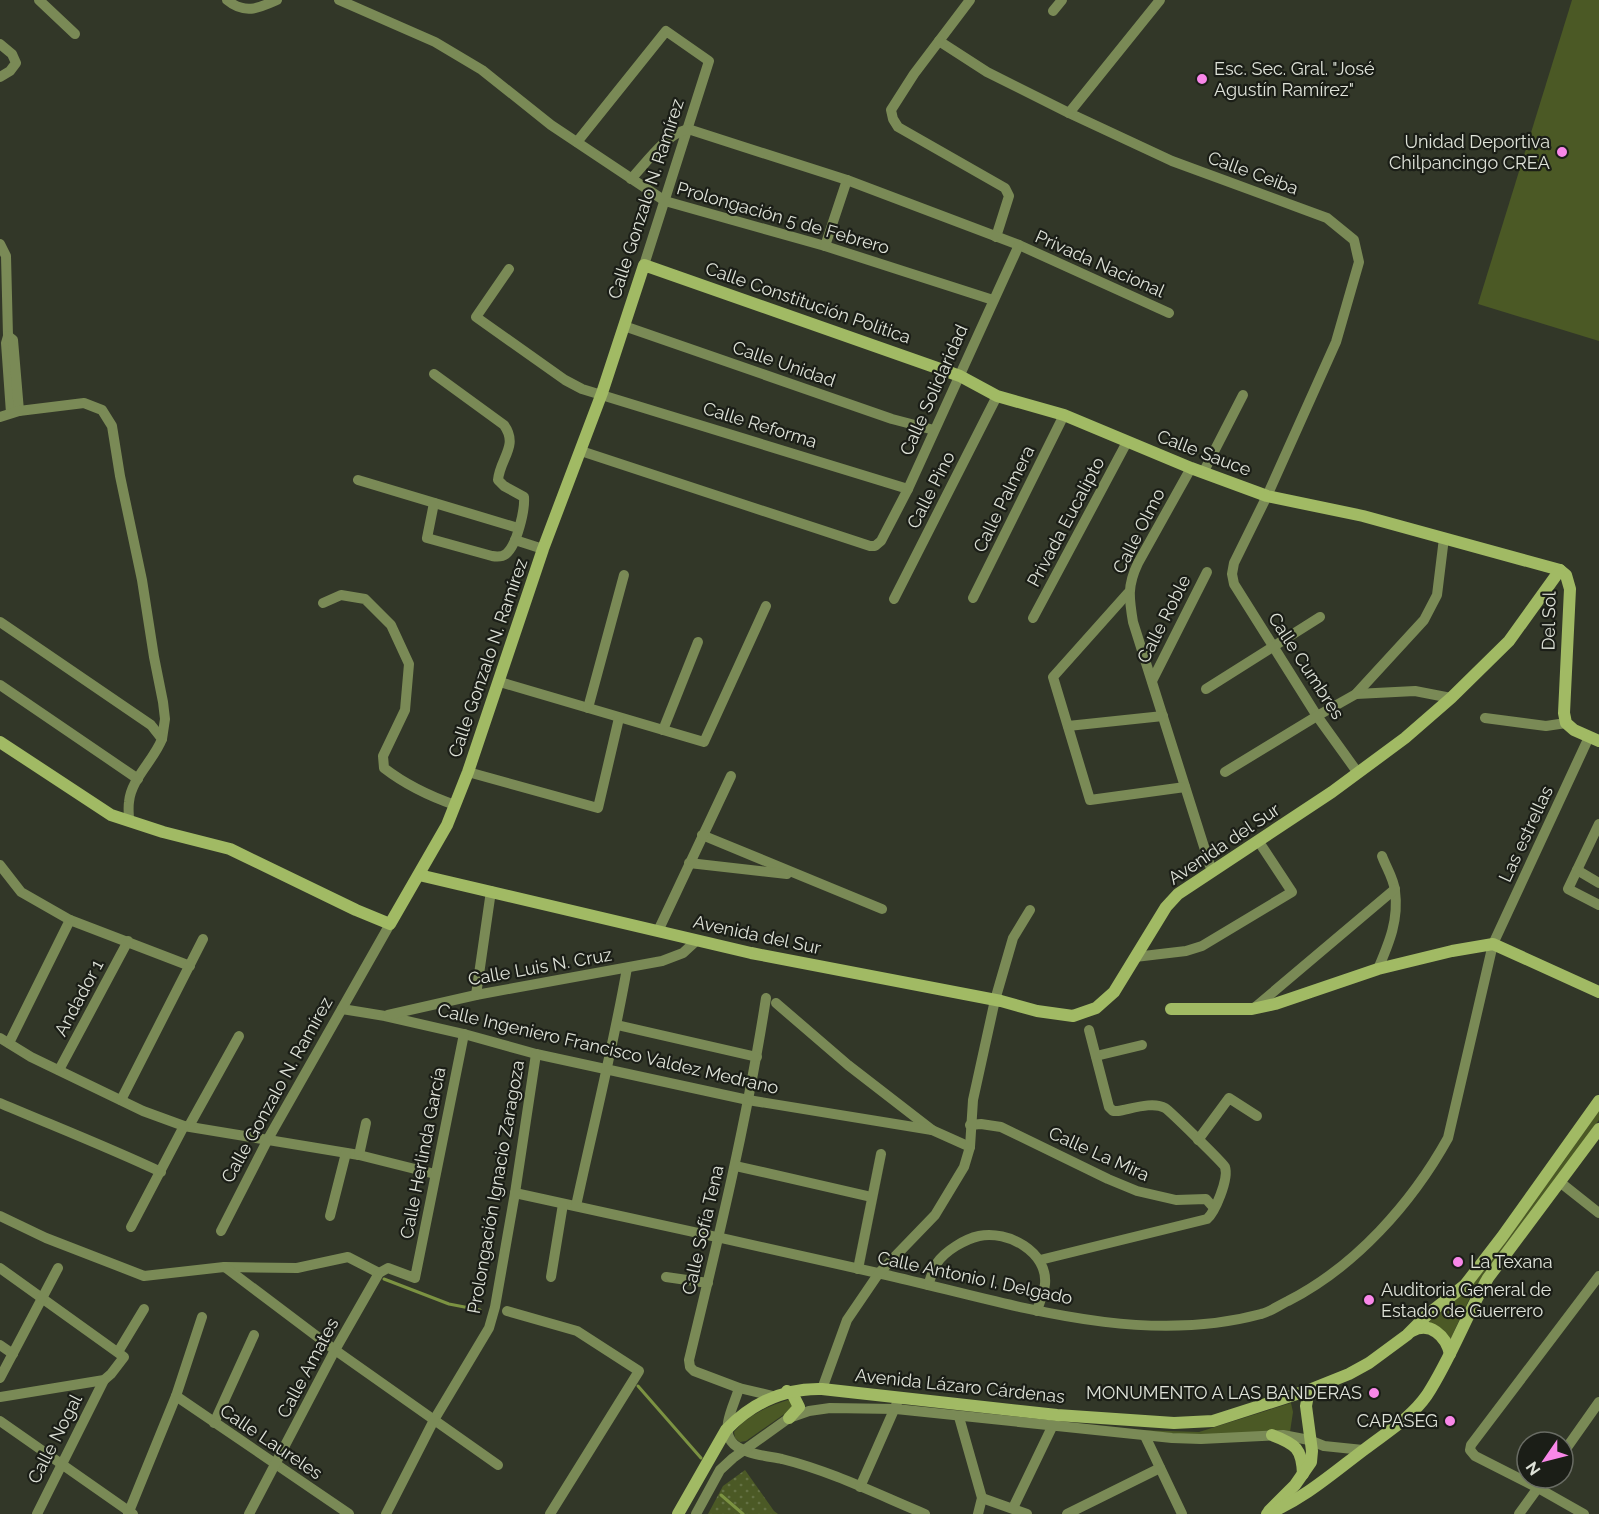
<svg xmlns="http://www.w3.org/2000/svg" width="1599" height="1514" viewBox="0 0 1599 1514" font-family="Raleway,sans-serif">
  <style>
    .green { fill: #4b5925 }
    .park { fill: url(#park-dots) }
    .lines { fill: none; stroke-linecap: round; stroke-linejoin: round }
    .stream { stroke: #7c9342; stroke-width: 3 }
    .street { stroke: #7a8a56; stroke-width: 10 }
    .secondary { stroke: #a1ba64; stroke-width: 12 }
    .poi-dot { fill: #f987e9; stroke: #1b1e17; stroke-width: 2 }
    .labels { text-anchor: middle; stroke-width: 4.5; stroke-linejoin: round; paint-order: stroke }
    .poi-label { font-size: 18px; fill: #dee2d8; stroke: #1b1e17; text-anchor: start }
    .street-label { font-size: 18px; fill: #dee2d8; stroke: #1b1e17 }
  </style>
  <defs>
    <pattern id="park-dots" width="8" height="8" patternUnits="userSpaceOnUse" patternTransform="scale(1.5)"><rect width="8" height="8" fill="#4b5925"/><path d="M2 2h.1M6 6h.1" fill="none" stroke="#647144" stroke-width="1.8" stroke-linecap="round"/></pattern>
  </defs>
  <rect width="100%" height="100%" fill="#323728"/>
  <g class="green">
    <polygon points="1572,0 1599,0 1599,341 1478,304"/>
    <polygon points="1599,1110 1599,1120 1485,1272 1472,1293 1450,1340 1427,1323 1467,1290 1563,1162"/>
    <path d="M788,1400L793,1402V1408L746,1441L740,1442L735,1438L734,1432C746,1416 770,1405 788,1400Z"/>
    <polygon points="1291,1403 1293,1412 1290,1432 1212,1437 1138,1430 1199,1432"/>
  </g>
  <polygon class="park" points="745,1470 774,1511 778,1514 708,1514 723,1486"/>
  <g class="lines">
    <g class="stream">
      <polyline points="384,1279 449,1304 480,1310"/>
      <polyline points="638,1386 701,1458"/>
      <polyline points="721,1495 743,1514"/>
    </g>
    <g class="street">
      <polyline points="39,0 75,34"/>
      <path d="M227,0C245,15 259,8 277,0"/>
      <polyline points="339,0 435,42 482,70 551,125 665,201 825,246 993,300"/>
      <polyline points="970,0 914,74 891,110 893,119 898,127 1005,188 1009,196 996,237"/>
      <polyline points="1053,11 1062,0"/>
      <polyline points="939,41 987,72 1069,113 1172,161 1327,218 1354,240 1359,262 1336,342 1267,496 1234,563 1232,574 1234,584 1317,716 1358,773"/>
      <polyline points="0,44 12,54 16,63 10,71 0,77"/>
      <polyline points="1069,113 1160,0"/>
      <polyline points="577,142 666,31 709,61 644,265"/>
      <path d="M631,179C647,162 665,135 688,129L847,180L1019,245L1169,313"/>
      <polyline points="0,244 6,256 8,336 6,343 11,413"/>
      <polyline points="825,246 847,180"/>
      <polyline points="509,269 476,317 565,380 582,389 908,489"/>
      <polyline points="624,326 892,419 934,430"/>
      <polyline points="8,336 13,340 19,411"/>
      <polyline points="0,417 19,411 84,403 102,410 112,426 120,476 142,580 154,657 163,702 165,719 162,739"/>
      <polyline points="581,451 870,546 875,546 881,541 908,489 1019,245"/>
      <path d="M1191,468L1138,563C1127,586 1129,598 1133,622L1212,872"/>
      <polyline points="1203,473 1243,395"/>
      <polyline points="358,480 518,528"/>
      <path d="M434,503L427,538L492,556C497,557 502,557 506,554C517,545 525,510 524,497L504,486L498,480C500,458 519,446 504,425L434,374"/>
      <polyline points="515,540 543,549"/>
      <polyline points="1128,593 1053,677 1090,800 1185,787"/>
      <polyline points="973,598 1064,415"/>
      <polyline points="894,599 997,396"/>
      <path d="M323,603L341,595L365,599L391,625L409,664L405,710L383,756L384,768C406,785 429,796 455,805"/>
      <polyline points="1033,618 1127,442"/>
      <path d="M0,622L151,725L162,739C154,760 131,779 129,802C128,808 129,815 129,821"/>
      <polyline points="1152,681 1207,572"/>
      <polyline points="500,682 704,742 766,606"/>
      <polyline points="0,685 138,779"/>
      <polyline points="1206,689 1320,617"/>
      <polyline points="1356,694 1415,691 1451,698"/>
      <polyline points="588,708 624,575"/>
      <polyline points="1485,718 1546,726 1566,723"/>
      <polyline points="1068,726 1163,716"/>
      <polyline points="663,730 698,642"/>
      <polyline points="468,772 598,808 619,718"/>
      <polyline points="1225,772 1317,716 1356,694 1424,620 1437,595 1444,538"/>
      <polyline points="1599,824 1568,889 1599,905"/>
      <polyline points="702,835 882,909"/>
      <polyline points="689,863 787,874"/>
      <polyline points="0,865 21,892 70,920 190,966"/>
      <polyline points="1577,870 1599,883"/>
      <polyline points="658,931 731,776"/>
      <polyline points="1135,957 1186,951 1202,946 1292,892 1259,842"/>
      <path d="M1378,969C1389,943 1399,920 1395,891C1394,879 1386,867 1382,856"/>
      <polyline points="476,995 491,891"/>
      <path d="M766,998C747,1121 718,1240 689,1360L690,1367L694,1371L739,1388L773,1396"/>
      <polyline points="776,1003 848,1065 932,1130"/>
      <polyline points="342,1009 385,1016 464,1034 536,1054 748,1100 932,1130 970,1147"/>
      <polyline points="1253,1009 1395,889"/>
      <polyline points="388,1015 476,995 662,961 683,953 696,941"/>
      <polyline points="617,1025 757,1057"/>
      <polyline points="0,1038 31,1057 143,1111 184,1126 359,1155 435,1174"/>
      <polyline points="9,1043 70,920"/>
      <polyline points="1096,1056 1142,1045"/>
      <polyline points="59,1070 128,941"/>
      <polyline points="121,1100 203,939"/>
      <path d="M0,1103C54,1126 108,1147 161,1172"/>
      <polyline points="970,1125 981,1124 1001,1127 1108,1179 1137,1191 1176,1200 1206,1199 1214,1208"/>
      <polyline points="189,1126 239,1036"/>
      <polyline points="1198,1140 1229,1098 1257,1116"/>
      <polyline points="359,1155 366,1123"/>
      <polyline points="736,1166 872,1197"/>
      <polyline points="1561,1183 1599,1213"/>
      <path d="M515,1193C637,1220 760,1246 882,1274C1003,1301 1136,1348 1261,1314C1270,1312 1279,1305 1288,1301C1355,1267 1412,1203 1448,1138L1493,944L1589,737"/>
      <path d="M576,1206C593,1127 613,1048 627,968"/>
      <polyline points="0,1216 46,1238 144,1276 224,1267 297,1268 348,1257 379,1273"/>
      <polyline points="330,1216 346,1153"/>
      <polyline points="131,1227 184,1126"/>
      <polyline points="221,1231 268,1139 390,924"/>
      <path d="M1040,1260L1207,1219C1215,1212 1229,1179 1225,1167C1223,1163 1170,1111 1165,1108C1153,1101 1131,1109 1118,1111H1113L1109,1107L1089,1030"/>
      <polyline points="225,1267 335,1350 498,1465"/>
      <polyline points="0,1268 124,1357 111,1374 104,1380 0,1397"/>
      <polyline points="858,1269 881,1154"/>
      <polyline points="551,1277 563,1204"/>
      <polyline points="666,1277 708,1283"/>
      <path d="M928,1285C931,1278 933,1269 937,1263C945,1251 965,1239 979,1236C1008,1230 1048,1252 1045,1284C1044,1293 1039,1303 1037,1311"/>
      <polyline points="507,1311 577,1331 639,1371 550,1514"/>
      <polyline points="0,1345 13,1354"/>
      <polyline points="118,1352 144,1309"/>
      <polyline points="0,1378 58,1268"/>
      <path d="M739,1388C735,1403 721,1427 731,1441C740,1454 768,1456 782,1459C831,1471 879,1495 925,1514"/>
      <polyline points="822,1389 847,1320 879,1273 935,1215 964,1167 970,1147 973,1100 995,1000 1013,938 1030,910"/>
      <polyline points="176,1396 349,1514"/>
      <polyline points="959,1417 982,1498 978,1514"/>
      <polyline points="0,1421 133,1514"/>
      <polyline points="214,1423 254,1335"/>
      <polyline points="1145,1436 1182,1514"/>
      <polyline points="1563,1453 1599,1402"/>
      <polyline points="860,1487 897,1403"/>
      <polyline points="982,1498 1027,1514"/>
      <polyline points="1013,1508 1052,1427"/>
      <polyline points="37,1514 104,1380"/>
      <polyline points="128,1514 176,1396 202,1317"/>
      <polyline points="249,1514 335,1350 379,1273 388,1268 415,1278 464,1034"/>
      <polyline points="386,1514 434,1420 489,1328 495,1307 515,1193 536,1054"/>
      <polyline points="696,1514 720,1470 733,1458 789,1418 809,1411 830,1408 896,1409 1172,1438 1201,1439 1283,1435 1309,1440 1324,1446 1363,1450"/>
      <polyline points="1067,1514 1160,1468"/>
      <polyline points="1519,1514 1545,1478"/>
      <polyline points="1584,1514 1538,1488 1475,1456 1470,1450 1471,1445 1599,1276"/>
    </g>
    <g class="secondary">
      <polyline points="0,742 111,815 163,832 230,849 356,910 390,924 447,825 468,772 543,549 602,393 644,265 960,376 997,396 1064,415 1191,468 1267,496 1363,516 1560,570 1566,575 1570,589 1564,713 1566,723 1574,730 1599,741"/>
      <polyline points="419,875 751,953 1001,1001 1037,1011 1073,1016 1096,1008 1114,992 1166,907 1178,894 1332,792 1405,738 1451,698 1509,641 1560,570"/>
      <polyline points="1171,1009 1252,1009 1275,1004 1378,969 1452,951 1493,944 1599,992"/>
      <path d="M1412,1331C1430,1321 1446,1336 1450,1354"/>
      <polyline points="787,1391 793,1395 799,1407 789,1418"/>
      <path d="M1272,1435C1296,1444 1302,1449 1303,1474"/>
      <polyline points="1269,1511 1295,1485 1311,1462 1312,1451 1306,1406 1309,1390"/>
      <path d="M678,1514L726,1430C753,1402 784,1388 822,1389L1057,1415L1174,1423L1213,1421L1309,1390L1349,1374L1369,1363L1407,1335L1427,1315L1465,1285L1502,1237L1599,1101"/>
      <path d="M1267,1514C1304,1499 1333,1473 1365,1449C1387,1432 1411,1418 1427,1395C1451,1358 1466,1316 1488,1278L1599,1129"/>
    </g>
  </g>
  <g class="poi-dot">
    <circle cx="1202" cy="79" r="6"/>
    <circle cx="1562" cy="152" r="6"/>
    <circle cx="1458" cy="1262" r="6"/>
    <circle cx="1369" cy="1300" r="6"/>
    <circle cx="1374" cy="1393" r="6"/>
    <circle cx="1450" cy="1421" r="6"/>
  </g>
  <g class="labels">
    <g class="poi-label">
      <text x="1214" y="75">Esc. Sec. Gral. "José<tspan x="1214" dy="21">Agustín Ramírez"</tspan></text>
      <text x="1550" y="148" text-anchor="end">Unidad Deportiva<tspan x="1550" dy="21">Chilpancingo CREA</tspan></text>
      <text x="1470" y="1268">La Texana</text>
      <text x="1381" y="1296">Auditoria General de<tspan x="1381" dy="21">Estado de Guerrero</tspan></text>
      <text x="1362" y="1399" text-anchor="end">MONUMENTO A LAS BANDERAS</text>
      <text x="1438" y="1427" text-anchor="end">CAPASEG</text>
    </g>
    <g class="street-label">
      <text transform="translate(1253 173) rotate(20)" y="6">Calle Ceiba</text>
      <text transform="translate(646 199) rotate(-72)" y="6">Calle Gonzalo N. Ramírez</text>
      <text transform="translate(783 218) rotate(16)" y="6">Prolongación 5 de Febrero</text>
      <text transform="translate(1100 264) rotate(24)" y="6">Privada Nacional</text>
      <text transform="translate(808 303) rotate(19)" y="6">Calle Constitución Política</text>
      <text transform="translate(784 364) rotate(19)" y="6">Calle Unidad</text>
      <text transform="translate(934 390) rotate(-66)" y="6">Calle Solidaridad</text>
      <text transform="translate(760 425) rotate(17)" y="6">Calle Reforma</text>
      <text transform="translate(1204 453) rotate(21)" y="6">Calle Sauce</text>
      <text transform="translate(931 490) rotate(-63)" y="6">Calle Pino</text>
      <text transform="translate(1004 499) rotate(-64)" y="6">Calle Palmera</text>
      <text transform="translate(1066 522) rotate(-62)" y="6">Privada Eucalipto</text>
      <text transform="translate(1139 531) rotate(-63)" y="6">Calle Olmo</text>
      <text transform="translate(1164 619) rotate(-63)" y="6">Calle Roble</text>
      <text transform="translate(1549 621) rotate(-89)" y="6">Del Sol</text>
      <text transform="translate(488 658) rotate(-71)" y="6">Calle Gonzalo N. Ramírez</text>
      <text transform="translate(1306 666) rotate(57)" y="6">Calle Cumbres</text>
      <text transform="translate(1526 834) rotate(-65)" y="6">Las estrellas</text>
      <text transform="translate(1224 844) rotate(-34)" y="6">Avenida del Sur</text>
      <text transform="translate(757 935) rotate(12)" y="6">Avenida del Sur</text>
      <text transform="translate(540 967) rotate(-10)" y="6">Calle Luis N. Cruz</text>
      <text transform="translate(79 998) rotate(-62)" y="6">Andador 1</text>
      <text transform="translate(608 1049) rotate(13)" y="6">Calle Ingeniero Francisco Valdez Medrano</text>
      <text transform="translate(277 1090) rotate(-61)" y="6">Calle Gonzalo N. Ramírez</text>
      <text transform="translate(423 1153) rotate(-79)" y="6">Calle Herlinda García</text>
      <text transform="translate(1099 1154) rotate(24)" y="6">Calle La Mira</text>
      <text transform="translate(496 1187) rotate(-80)" y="6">Prolongación Ignacio Zaragoza</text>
      <text transform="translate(703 1230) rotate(-77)" y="6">Calle Sofía Tena</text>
      <text transform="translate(975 1278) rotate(12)" y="6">Calle Antonio I. Delgado</text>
      <text transform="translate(308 1368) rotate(-62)" y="6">Calle Amates</text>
      <text transform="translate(960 1386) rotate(6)" y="6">Avenida Lázaro Cárdenas</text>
      <text transform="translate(55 1439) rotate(-63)" y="6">Calle Nogal</text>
      <text transform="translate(271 1442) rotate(34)" y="6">Calle Laureles</text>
    </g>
  </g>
  <g transform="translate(1545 1460) rotate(235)"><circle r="28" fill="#1b1e17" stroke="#696c64" stroke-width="1.5"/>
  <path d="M0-4.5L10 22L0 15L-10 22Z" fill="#f987e9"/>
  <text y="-9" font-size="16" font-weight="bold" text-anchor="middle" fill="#dee2d8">N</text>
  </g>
</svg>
